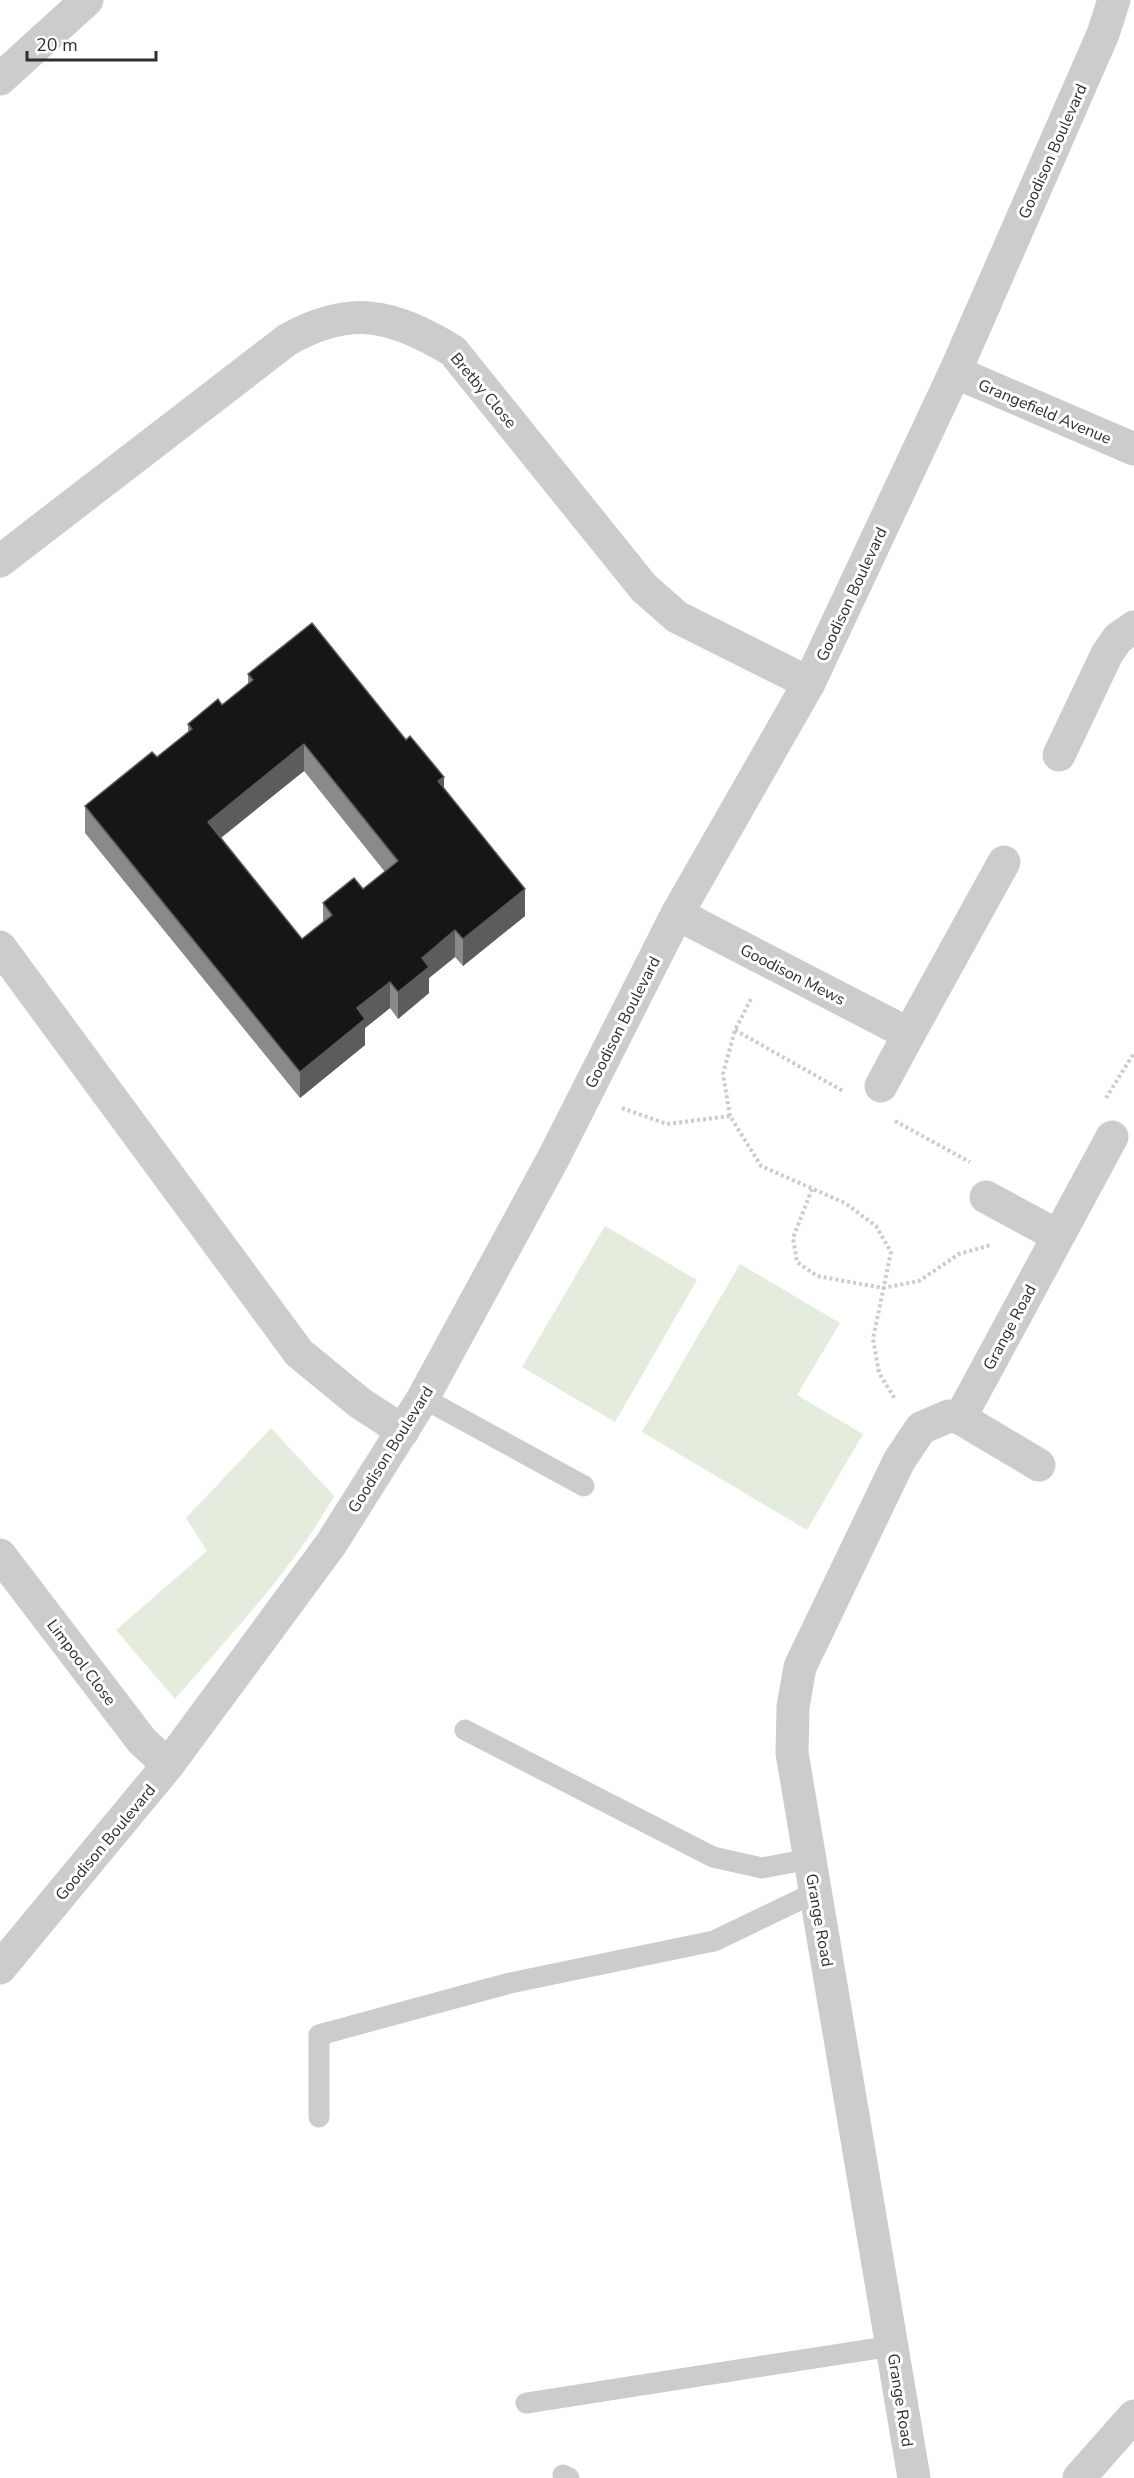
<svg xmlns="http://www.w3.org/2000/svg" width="1134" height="2478" viewBox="0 0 1134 2478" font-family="'Nunito Sans',sans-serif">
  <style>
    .green { fill: #e4ecdd }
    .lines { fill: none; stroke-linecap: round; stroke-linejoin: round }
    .path { stroke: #ccc; stroke-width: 4; stroke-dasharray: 3 3; stroke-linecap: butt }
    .service { stroke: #ccc; stroke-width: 21 }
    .minor { stroke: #ccc; stroke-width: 33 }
    .tertiary { stroke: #ccc; stroke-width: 33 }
    .wall { fill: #8a8a8a; fill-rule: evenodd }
    .shaded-wall { fill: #5c5c5c }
    .building { fill: #161616; stroke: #5c5c5c; stroke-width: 1.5; fill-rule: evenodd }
    .labels { text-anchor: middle; stroke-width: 6; stroke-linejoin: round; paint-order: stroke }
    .street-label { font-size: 16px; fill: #2f2f2f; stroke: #fff }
  </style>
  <rect width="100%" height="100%" fill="#fff"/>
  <g class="green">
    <polygon points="605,1226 697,1280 615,1422 522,1367"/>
    <polygon points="740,1264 840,1323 797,1395 863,1434 807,1530 642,1432"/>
    <path d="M271,1428L334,1496C292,1571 231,1634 175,1699L116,1630L207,1551L186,1518Z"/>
  </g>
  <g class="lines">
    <g class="path">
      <polyline points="735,1030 843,1091"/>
      <polyline points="1106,1098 1134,1053"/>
      <polyline points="622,1108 667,1124 730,1116 761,1166 845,1203 876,1226 891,1252 873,1339 879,1373 895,1399"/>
      <polyline points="730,1116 723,1074 735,1030 752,997"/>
      <polyline points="895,1121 970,1162"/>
      <polyline points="812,1189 793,1238 797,1262 817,1276 883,1288 919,1281 959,1254 991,1245"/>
    </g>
    <g class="service">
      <polyline points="423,1398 584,1486"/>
      <polyline points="465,1730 713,1857 762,1868 810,1859"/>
      <polyline points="319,2117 319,2035 510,1983 714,1941 816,1892"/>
      <polyline points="526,2403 892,2346"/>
      <polyline points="563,2475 569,2478"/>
    </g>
    <g class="minor">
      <polyline points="0,79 87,0"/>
      <polyline points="955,372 1134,449"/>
      <path d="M0,561L287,340C351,304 392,314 453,351L644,588L677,617L809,683"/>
      <polyline points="1059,755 1107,654 1118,638 1134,627"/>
      <polyline points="677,914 909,1034 1004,862"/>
      <polyline points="0,947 299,1353 360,1403 403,1431"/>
      <polyline points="881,1086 909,1034"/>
      <polyline points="986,1197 1058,1236"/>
      <polyline points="960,1418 1039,1465"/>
      <polyline points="0,1555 142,1741 168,1765"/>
      <polyline points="914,2478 792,1753 793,1707 800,1667 899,1461 921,1428 949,1416 960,1418 1112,1137"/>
      <polyline points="1079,2478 1134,2416"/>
    </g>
    <polyline class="tertiary" points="0,1968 168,1765 331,1544 423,1398 554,1157 677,914 809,683 955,372 1103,34 1114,0"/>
  </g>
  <path class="wall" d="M248,674L444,788L525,916L463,966L455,957L429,978V993L398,1019L390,1008L365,1028V1045L300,1098L85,833V806L157,757L188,733V724L222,705L248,684ZM304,771L385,872L363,889L323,903V922L302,939L221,838Z"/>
  <g class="shaded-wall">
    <polygon points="304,744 304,771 208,848 208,822"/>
    <polygon points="444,777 444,803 438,781"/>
    <polygon points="525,889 525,916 463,966 463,939"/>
    <polygon points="455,930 455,957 429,978 429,993 398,1019 398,992 422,958"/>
    <polygon points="390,982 390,1008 365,1028 365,1045 300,1098 300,1072 357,1008"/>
  </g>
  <path class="building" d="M312,623L406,740L410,736L444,777L438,781L525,889L463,939L455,930L422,958L429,967L398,992L390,982L357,1008L365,1019L300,1072L85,806L152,752L157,757L192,729L188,724L218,699L222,705L253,680L248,674ZM304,744L398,861L363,889L354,878L323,903L332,915L302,939L208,822Z"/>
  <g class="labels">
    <g class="street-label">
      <text transform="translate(1052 151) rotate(-66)" y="6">Goodison Boulevard</text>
      <text transform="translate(484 390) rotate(50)" y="6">Bretby Close</text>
      <text transform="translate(1045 411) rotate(23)" y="6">Grangefield Avenue</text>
      <text transform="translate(851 594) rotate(-65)" y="6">Goodison Boulevard</text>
      <text transform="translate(793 974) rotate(27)" y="6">Goodison Mews</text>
      <text transform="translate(622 1022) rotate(-63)" y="6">Goodison Boulevard</text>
      <text transform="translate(1009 1327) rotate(-62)" y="6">Grange Road</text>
      <text transform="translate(390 1449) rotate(-58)" y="6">Goodison Boulevard</text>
      <text transform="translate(82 1662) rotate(53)" y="6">Limpool Close</text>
      <text transform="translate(105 1842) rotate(-50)" y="6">Goodison Boulevard</text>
      <text transform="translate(820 1920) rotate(80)" y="6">Grange Road</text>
      <text transform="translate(901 2400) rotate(81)" y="6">Grange Road</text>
    </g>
  </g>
  <path d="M27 51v9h129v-9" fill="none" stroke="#2f2f2f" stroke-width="3"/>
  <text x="36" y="51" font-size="18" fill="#2f2f2f" stroke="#ffffff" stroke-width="4.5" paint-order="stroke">20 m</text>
</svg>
